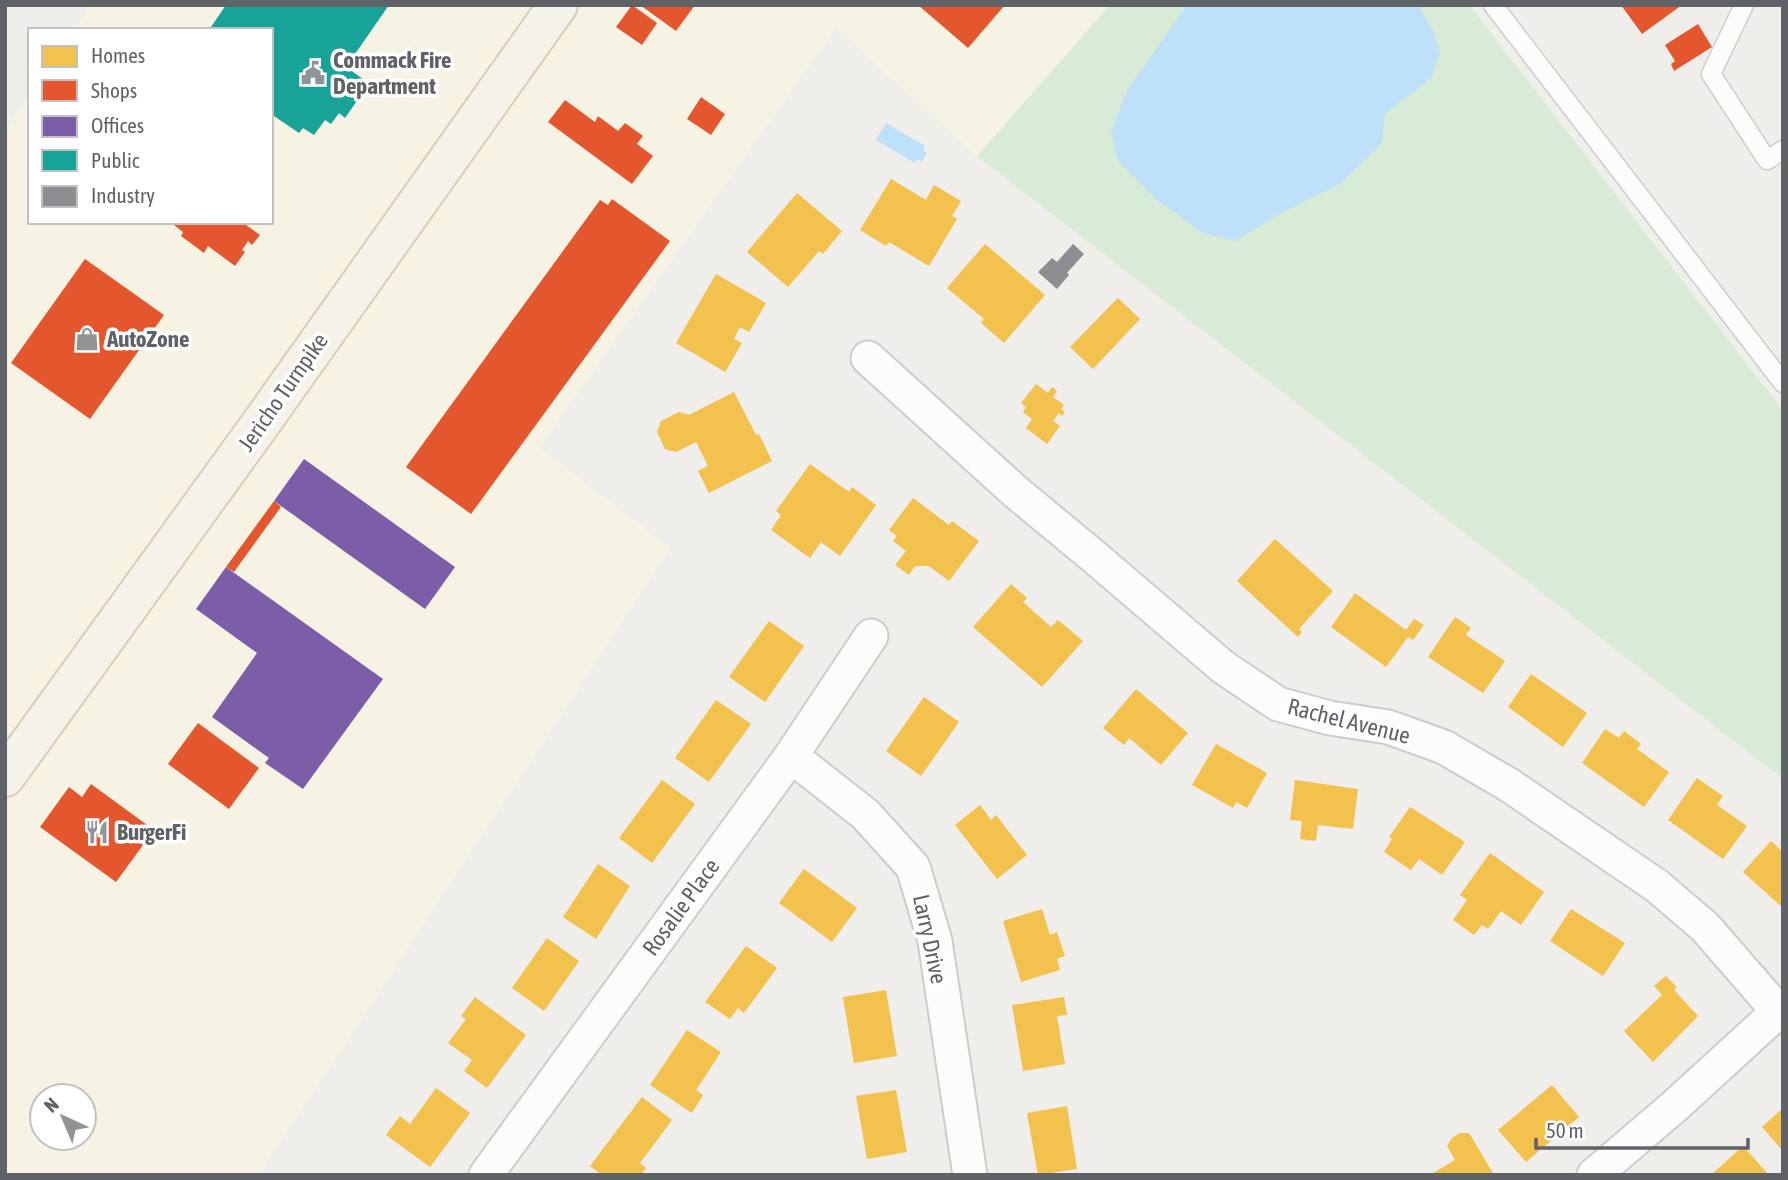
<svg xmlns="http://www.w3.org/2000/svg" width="1788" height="1180" viewBox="0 0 1788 1180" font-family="'Asap Condensed',sans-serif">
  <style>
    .commercial { fill: #f7f3e4; fill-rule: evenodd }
    .green { fill: #d8ebd6 }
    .water { fill: #bfe0f9 }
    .homes { fill: #f2c14e }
    .shops { fill: #e4572e }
    .offices { fill: #7b5ea7 }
    .public { fill: #17a398 }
    .industry { fill: #8d8d92 }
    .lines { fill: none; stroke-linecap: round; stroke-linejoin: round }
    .service-casing { stroke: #cbcccc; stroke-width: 21 }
    .minor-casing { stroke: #cbcccc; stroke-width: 37 }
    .primary-casing { stroke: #d7ceb8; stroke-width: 42 }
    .service { stroke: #fdfcfc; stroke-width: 18 }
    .minor { stroke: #fdfcfc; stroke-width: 33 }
    .primary { stroke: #f4f2e9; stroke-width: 38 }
    .labels { text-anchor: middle; stroke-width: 7; stroke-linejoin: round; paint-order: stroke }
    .poi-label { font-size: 23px; font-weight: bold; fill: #5f6368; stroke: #fff; text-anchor: start }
    .street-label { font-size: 23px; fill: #5f6368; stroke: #fff }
  </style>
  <rect width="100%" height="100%" fill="#efeeea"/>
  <path class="commercial" d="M90,5H1110L977,156L836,28L539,448L671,548L259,1175H5V131L30,95V222H271V30H74ZM42,1096H84V1138H42Z"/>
  <polygon class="green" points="1110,5 1469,5 1783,411 1783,779 977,156"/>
  <g class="water">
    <polygon points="1187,5 1418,5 1433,31 1440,54 1431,78 1385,114 1382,143 1340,184 1283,212 1235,241 1201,232 1156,199 1117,159 1111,132 1128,89"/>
    <polygon points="886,123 925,146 923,151 927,153 922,162 917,159 915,163 876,140"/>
  </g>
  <g class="homes">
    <polygon points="891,179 926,200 934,185 961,201 952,216 957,219 929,266 889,242 886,246 860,230"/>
    <polygon points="797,193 842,231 823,254 819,251 788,287 747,252"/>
    <polygon points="985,244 1045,295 1004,343 981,323 984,319 947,288"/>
    <polygon points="716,274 766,303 749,332 740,327 734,339 742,343 725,372 676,343"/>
    <polygon points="1118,298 1140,319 1093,369 1070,347"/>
    <polygon points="1036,384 1048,393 1052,387 1057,391 1053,397 1064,405 1061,409 1065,412 1062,416 1059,413 1053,421 1060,426 1047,444 1026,428 1032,419 1023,412 1026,407 1021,403"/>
    <polygon points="734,392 756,435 759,434 772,461 709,493 698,471 708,466 696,442 676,452 665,449 657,432 661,421 679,412 689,415"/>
    <polygon points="810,464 849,492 852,487 876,505 840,556 821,542 810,558 771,530 781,515 776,511"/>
    <polygon points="913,498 949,525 952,521 979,541 949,581 929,566 915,566 909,575 895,565 906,551 893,541 897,536 889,530"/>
    <polygon points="1275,539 1333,591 1299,629 1302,632 1298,637 1237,581"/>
    <polygon points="1011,584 1027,598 1023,602 1051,627 1058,620 1083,641 1042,687 973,627"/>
    <polygon points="1355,593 1406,630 1414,619 1424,625 1413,640 1408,637 1386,667 1331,627"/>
    <polygon points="1455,617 1471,628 1466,635 1505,661 1483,693 1428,657"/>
    <polygon points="769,621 804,646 765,702 729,677"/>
    <polygon points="1531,674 1587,713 1563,747 1508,707"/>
    <polygon points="1136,689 1188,733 1161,765 1129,738 1124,745 1103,728"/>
    <polygon points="924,697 959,722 921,776 886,751"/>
    <polygon points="716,700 751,724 709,782 675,758"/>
    <polygon points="1605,729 1619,738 1624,731 1641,744 1637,749 1669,772 1644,807 1582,763"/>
    <polygon points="1216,744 1267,773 1247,808 1236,802 1233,808 1192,785"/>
    <polygon points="1697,778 1723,796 1717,805 1747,826 1723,859 1668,820"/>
    <polygon points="662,780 695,804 652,863 619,838"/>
    <polygon points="1295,780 1358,789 1353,829 1318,825 1316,841 1300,839 1302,821 1290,820"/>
    <polygon points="980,805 991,820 996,815 1027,855 997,879 955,825"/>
    <polygon points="1410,807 1465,842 1442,875 1419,859 1411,870 1384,852 1392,839 1389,837"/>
    <polygon points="1771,841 1783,852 1783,908 1743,872"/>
    <polygon points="1490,853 1544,892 1521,925 1501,911 1488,929 1482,925 1474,935 1453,920 1467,900 1460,895"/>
    <polygon points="598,864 630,886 596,939 563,917"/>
    <polygon points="804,869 857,908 832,942 779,903"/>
    <polygon points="1042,909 1050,935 1057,932 1065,956 1057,959 1060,970 1021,982 1003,921"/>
    <polygon points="1571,909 1625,943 1603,976 1550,941"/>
    <polygon points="547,938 579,961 544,1011 512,988"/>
    <polygon points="746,946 777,968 744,1013 738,1008 730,1019 705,1002"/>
    <polygon points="1666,976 1677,987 1674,990 1698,1016 1653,1062 1624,1031 1662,995 1654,986"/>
    <polygon points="886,990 897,1056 854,1063 843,997"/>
    <polygon points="475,997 526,1035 487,1088 464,1071 472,1060 448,1043 466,1019 461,1016"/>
    <polygon points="1064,997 1067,1015 1057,1016 1065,1064 1023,1071 1012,1005"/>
    <polygon points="687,1030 721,1052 696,1090 703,1095 692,1113 650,1085"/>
    <polygon points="1552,1085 1579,1117 1526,1162 1498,1130"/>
    <polygon points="436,1088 470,1113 430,1167 386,1135 400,1116 410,1124"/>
    <polygon points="896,1090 907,1152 867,1159 856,1096"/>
    <polygon points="642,1097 672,1120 640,1163 646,1168 641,1175 602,1175 590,1166"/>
    <polygon points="1067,1106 1077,1169 1038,1175 1027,1113"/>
    <polygon points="1783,1108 1783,1151 1762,1127"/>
    <polygon points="1460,1133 1469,1133 1494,1175 1430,1175 1455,1160 1447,1146 1452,1138"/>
    <polygon points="1743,1146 1769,1175 1711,1175"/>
  </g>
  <g class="shops">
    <polygon points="632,5 657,23 642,45 616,27"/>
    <polygon points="640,5 695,5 676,31"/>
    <polygon points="918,5 1005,5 968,48"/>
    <polygon points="1621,5 1682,5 1642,34"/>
    <polygon points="1698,24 1712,47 1674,71 1671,64 1675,61 1665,45"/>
    <polygon points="701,97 725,114 711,135 687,119"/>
    <polygon points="565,100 595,122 598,116 618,131 625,123 643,136 637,144 653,156 632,184 548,122"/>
    <polygon points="612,199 670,241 471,514 406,467 600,200 608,205"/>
    <polygon points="170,222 242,222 260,235 252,245 248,241 242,250 245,252 235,266 208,246 204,253 181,236 183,232"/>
    <polygon points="85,259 164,315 90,419 11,363"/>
    <polygon points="274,501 281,507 234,572 226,567"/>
    <polygon points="198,723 259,768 229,809 168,764"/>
    <polygon points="91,784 154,830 116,882 40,827 69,787 82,797"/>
  </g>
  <g class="offices">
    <polygon points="304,459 455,567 425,609 274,501"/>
    <polygon points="226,567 383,679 303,789 265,763 269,758 212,717 257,653 196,609"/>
  </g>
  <polygon class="public" points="226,5 389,5 346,67 363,79 355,91 361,95 345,118 339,113 331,124 325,120 314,135 303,128 299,133 271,114 271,30 214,30 211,27"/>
  <polygon class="industry" points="1073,244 1084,254 1067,273 1069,275 1057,289 1038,272 1052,258 1057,262"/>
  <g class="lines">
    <g class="service-casing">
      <g id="service">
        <polyline points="1493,5 1783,383"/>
        <polyline points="1744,5 1711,74 1767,160 1783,150"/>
      </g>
    </g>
    <g class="minor-casing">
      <g id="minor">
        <polyline points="868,358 1017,493 1092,555 1223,667 1278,704 1330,718 1388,727 1444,747 1509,785 1657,886 1705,927 1778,1011"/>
        <polyline points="791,756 865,814 913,867 935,941 970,1175"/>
        <polyline points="486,1175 791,756 871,636"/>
        <polyline points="1594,1175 1676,1105 1783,1007"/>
      </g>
    </g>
    <g class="primary-casing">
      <polyline id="primary" points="5,777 259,426 558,5"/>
    </g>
    <use href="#service" class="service"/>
    <use href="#minor" class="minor"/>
    <use href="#primary" class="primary"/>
  </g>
  <defs>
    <g id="civic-bare" transform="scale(1.89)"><path d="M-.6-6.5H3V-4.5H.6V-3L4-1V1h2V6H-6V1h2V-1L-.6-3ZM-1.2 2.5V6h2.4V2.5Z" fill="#919496" stroke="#fff" stroke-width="2.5" paint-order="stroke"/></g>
    <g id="shop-bare" transform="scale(1.89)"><path d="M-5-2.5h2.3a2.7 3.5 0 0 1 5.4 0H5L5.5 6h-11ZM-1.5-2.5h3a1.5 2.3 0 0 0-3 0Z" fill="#919496" stroke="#fff" stroke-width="2.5" paint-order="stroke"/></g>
    <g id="restaurant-bare" transform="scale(1.89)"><path d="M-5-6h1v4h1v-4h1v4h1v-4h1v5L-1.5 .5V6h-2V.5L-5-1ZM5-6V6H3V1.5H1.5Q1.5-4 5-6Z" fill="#919496" stroke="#fff" stroke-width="2.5" paint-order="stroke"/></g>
  </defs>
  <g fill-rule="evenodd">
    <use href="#civic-bare" x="313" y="73"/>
    <use href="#shop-bare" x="87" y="339"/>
    <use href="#restaurant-bare" x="97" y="832"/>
  </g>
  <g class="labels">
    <g class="poi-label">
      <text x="333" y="68">Commack Fire<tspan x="333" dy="26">Department</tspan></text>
      <text x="107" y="347">AutoZone</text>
      <text x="117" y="840">BurgerFi</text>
    </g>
    <g class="street-label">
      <text transform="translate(283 392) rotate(-55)" y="8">Jericho Turnpike</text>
      <text transform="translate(1349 721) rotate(14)" y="8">Rachel Avenue</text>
      <text transform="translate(681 907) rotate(-54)" y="8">Rosalie Place</text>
      <text transform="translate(930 939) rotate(78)" y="8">Larry Drive</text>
    </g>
  </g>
  <rect width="1788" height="1180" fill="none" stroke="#5f6368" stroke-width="14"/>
  <rect x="28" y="28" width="245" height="196" fill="#ffffff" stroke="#bfc1c3" stroke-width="2"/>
  <rect x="42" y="46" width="35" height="21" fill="#f2c14e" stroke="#bfc1c3" stroke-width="2"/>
  <text x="91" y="63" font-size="21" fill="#5f6368">Homes</text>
  <rect x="42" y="80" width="35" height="21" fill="#e4572e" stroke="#bfc1c3" stroke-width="2"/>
  <text x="91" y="98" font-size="21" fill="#5f6368">Shops</text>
  <rect x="42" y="116" width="35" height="21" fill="#7b5ea7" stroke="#bfc1c3" stroke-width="2"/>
  <text x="91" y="133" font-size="21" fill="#5f6368">Offices</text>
  <rect x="42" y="150" width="35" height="21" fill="#17a398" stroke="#bfc1c3" stroke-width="2"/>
  <text x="91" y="168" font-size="21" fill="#5f6368">Public</text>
  <rect x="42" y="186" width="35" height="21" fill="#8d8d92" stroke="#bfc1c3" stroke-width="2"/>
  <text x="91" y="203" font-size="21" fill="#5f6368">Industry</text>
  <g transform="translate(63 1117) rotate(316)"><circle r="33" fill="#ffffff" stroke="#bfc1c3" stroke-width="2"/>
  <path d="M0-5L12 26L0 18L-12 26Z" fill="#919496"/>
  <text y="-10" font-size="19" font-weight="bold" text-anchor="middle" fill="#5f6368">N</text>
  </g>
  <path d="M1536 1138v10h212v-10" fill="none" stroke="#5f6368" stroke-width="3.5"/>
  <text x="1546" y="1138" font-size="21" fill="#5f6368" stroke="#ffffff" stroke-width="5" paint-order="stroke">50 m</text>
</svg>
